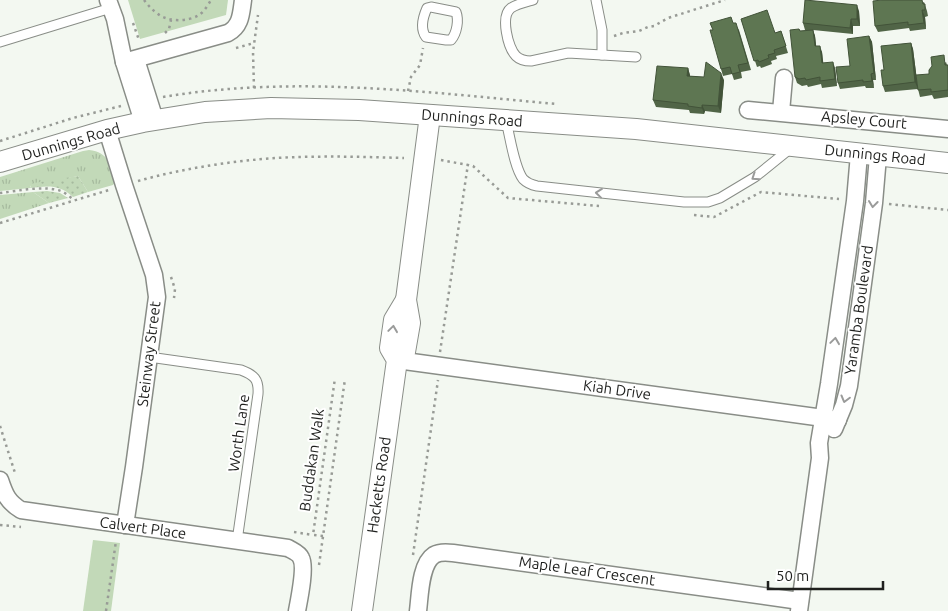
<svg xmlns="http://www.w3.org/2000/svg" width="948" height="611" viewBox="0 0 948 611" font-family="Ubuntu,sans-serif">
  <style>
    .grass { fill: url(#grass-tufts) }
    .park { fill: #c2d9b8 }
    .garden { fill: url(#garden-dots) }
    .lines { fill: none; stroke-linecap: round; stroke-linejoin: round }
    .service-casing { stroke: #898d87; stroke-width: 11 }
    .minor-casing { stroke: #898d87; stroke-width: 19 }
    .tertiary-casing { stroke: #898d87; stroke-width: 22 }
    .path { stroke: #989b96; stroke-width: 2.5; stroke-dasharray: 2.5 4; stroke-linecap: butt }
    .service { stroke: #fff; stroke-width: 9 }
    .minor { stroke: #fff; stroke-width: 16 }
    .tertiary { stroke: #fff; stroke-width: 20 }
    .wall { fill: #516547 }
    .shaded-wall { fill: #425339 }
    .building { fill: #5e7652; stroke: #425339 }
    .oneway { stroke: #9a9b9a }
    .labels { text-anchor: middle; stroke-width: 4; stroke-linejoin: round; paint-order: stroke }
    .street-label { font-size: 15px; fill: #1f201e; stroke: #fff }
  </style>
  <defs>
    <pattern id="grass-tufts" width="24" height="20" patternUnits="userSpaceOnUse" patternTransform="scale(1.25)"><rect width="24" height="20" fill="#c2d9b8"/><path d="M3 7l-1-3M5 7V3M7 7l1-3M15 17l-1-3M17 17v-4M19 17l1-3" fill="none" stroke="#a6ba9e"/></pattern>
    <pattern id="garden-dots" width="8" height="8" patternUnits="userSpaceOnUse" patternTransform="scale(1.25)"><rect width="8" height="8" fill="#c2d9b8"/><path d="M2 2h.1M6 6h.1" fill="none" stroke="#a6ba9e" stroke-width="1.8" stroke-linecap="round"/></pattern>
  </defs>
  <rect width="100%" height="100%" fill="#f3f8f1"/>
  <g class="grass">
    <path d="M89,150C109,152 110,165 115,182L113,185L88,192L78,176L30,186V188L0,191V177L83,151Z"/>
    <polygon points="33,192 49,203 0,219 0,195"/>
  </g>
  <g class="park">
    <polygon points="128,0 228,0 226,15 140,39"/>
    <polygon points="93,540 120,543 111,611 83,611"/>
  </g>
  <g class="garden">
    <path d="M78,176L88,192L73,197C59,184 48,186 30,188L31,184L34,183Z"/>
    <polygon points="47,191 60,193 68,198 49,203 33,192"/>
  </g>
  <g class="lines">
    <g class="service-casing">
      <g id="service">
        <path d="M533,0C526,2 517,4 511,8C500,16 508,48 516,56C520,60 525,61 531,61L568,53L636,57"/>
        <polyline points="596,0 602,30 602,55"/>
        <path d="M431,7L456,12C459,20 457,33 451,40H446L426,37C420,29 423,17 427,8Z"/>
        <polyline points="0,42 111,8"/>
        <path d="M506,121C510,136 514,167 523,179C527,183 532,185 537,186L684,202H708L720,198L755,177L791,148"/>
        <path d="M149,357L241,370C254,375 259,379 258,394L237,541"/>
      </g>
    </g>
    <g class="minor-casing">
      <g id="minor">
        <polyline points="108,0 115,19 124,62 143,122"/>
        <path d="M124,62L228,33C241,26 241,14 243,0"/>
        <polyline points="138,66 155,120"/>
        <polyline points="748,110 948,129"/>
        <polyline points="781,112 784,78"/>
        <polyline points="107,130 124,185 154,275 157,297 134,467 125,525"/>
        <polyline points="397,360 838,420"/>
        <polyline points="834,429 844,405 849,386 874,203 878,156"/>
        <path d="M0,480C5,495 8,502 21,510L288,548C293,551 299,553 301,558C306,567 299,600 297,611"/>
        <path d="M418,611C420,596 420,564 434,555C439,552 446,552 453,553L800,601"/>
        <polyline points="799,611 820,458 819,443 829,384 855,201 859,154"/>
      </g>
    </g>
    <g class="tertiary-casing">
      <g id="tertiary">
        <polyline points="0,162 107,130 143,122 205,112 271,108 359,110 636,129 948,163"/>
        <polyline points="397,360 405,352 410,323 406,300 430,115"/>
        <polyline points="362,611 397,360 390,348 394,320 406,300"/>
      </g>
    </g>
    <g class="path">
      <path d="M144,0C148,5 152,10 158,14C168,22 188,22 199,15C204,12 208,5 211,0"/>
      <polyline points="133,23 139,40 140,40"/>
      <polyline points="165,33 169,29 171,20"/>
      <polyline points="614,36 623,33 639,31 648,27 654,26 668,18 725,0"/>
      <polyline points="236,48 254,43"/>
      <polyline points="254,88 253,52 258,15"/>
      <polyline points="408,91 411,77 420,65 423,48"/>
      <path d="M163,97C293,75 426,92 556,104"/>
      <polyline points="0,141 73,118 121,106"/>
      <polyline points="441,160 473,166 508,198 599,206"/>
      <path d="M138,181C188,167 249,158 300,157C335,156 369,157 404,158"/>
      <path d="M0,193C18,191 44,185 61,191C66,193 70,197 74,200"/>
      <polyline points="889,204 948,210"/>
      <polyline points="694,215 714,217 761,192 839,199"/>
      <polyline points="0,223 109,190"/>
      <polyline points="171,277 175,289 174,298"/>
      <polyline points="440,352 468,164"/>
      <polyline points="0,426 15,473"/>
      <polyline points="0,525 21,527"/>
      <polyline points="294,532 313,535"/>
      <polyline points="323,536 313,535 335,378"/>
      <polyline points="413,555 438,380"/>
      <polyline points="319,565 345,379"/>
      <polyline points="106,611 116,541"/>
    </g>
    <use href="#service" class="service"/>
    <use href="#minor" class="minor"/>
    <use href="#tertiary" class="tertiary"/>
  </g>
  <g class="wall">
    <polygon points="924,2 927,11 928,16 925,17 926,29 910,31 909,28 878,32 875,26"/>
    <polygon points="859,11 860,26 853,26 853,34 813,30 815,36 816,46 822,52 823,63 835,68 837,86 822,88 821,84 808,87 807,85 802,86 797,83 795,77 799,29 800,31 812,30 805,30 803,23"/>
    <polygon points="741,19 775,33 781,31 788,53 776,56 777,59 771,61 772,64 761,68 760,66 757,67"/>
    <polygon points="734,23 739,30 751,70 741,72 742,78 734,80 732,74 723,76 721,69"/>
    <polygon points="869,36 872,42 876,80 873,80 874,88 866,88 865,86 840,89 838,83 850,66"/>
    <polygon points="911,43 913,49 918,88 929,74 946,62 947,65 948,65 948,97 934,99 932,95 920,97 918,89 885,92 883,86 884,70"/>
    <polygon points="688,68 690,76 724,80 721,113 705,111 704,114 690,113 689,110 656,107 653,100"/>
  </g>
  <g class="shaded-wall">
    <polygon points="857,5 859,11 860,26 857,19"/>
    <polygon points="922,10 925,17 926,29 924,23"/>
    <polygon points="851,19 853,26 853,34 850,28"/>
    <polygon points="813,30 815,36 817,53 815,46"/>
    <polygon points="869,36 872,42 876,80 874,73"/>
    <polygon points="911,43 913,49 918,89 915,82"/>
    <polygon points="820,46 822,52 824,69 822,63"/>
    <polygon points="833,62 835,68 837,86 835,79"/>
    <polygon points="688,68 690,75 689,82 687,76"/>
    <polygon points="721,73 724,80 721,113 718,106"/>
    <polygon points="871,74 873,80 874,88 872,81"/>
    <polygon points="702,105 705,111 704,114 702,108"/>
  </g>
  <g class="building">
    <polygon points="805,0 857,5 857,19 851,19 850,28 803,23"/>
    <polygon points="882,0 922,0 923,4 925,4 925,10 922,10 924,23 908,25 908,22 875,26 873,1"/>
    <polygon points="767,10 775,33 781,31 786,46 774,50 775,53 768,55 769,58 759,62 758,60 754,61 741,19"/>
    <polygon points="731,17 733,23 736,23 748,63 738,65 740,72 732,74 730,67 721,69 710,30 713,30 710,23"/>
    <polygon points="799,29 800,31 813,30 815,46 820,46 822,63 833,62 835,79 820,81 820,77 806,80 805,78 799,79 795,77 790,30"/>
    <polygon points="869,36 874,73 871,74 872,81 863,82 863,80 838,83 836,67 850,66 847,39"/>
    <polygon points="911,43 915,82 883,86 881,70 884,70 881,46"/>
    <polygon points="944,55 945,65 948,65 948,90 931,92 931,89 918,90 916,75 929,74 929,70 932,66 931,57"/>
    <polygon points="706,62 721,73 718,106 702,105 702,108 688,106 688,104 653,100 657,66 688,68 687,76 704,77"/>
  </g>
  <defs><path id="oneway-chevron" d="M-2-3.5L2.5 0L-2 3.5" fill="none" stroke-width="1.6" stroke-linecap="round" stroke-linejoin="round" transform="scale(1.25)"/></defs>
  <g class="oneway">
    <use href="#oneway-chevron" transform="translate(755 177) rotate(146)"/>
    <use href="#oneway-chevron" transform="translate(599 193) rotate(-174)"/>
    <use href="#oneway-chevron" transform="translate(873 204) rotate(97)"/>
    <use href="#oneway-chevron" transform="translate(393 329) rotate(-82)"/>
    <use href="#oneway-chevron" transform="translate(835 341) rotate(-82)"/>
    <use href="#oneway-chevron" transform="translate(845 399) rotate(105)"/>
  </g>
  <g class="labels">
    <g class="street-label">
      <text transform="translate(472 118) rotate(4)" y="5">Dunnings Road</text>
      <text transform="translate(864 120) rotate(5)" y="5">Apsley Court</text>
      <text transform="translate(71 142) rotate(-16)" y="5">Dunnings Road</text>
      <text transform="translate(875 155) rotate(6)" y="5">Dunnings Road</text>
      <text transform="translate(859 310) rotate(-82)" y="5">Yaramba Boulevard</text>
      <text transform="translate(149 354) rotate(-83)" y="5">Steinway Street</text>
      <text transform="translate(617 390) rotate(8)" y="5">Kiah Drive</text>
      <text transform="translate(239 433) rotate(-82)" y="5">Worth Lane</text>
      <text transform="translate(312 460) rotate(-82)" y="5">Buddakan Walk</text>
      <text transform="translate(379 485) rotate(-82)" y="5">Hacketts Road</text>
      <text transform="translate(143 528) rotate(8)" y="5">Calvert Place</text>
      <text transform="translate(587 571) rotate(8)" y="5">Maple Leaf Crescent</text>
    </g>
  </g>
  <path d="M768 581v8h115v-8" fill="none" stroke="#1f201e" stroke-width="2.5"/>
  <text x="776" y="581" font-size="15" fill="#1f201e" stroke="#ffffff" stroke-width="4" paint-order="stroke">50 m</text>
</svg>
